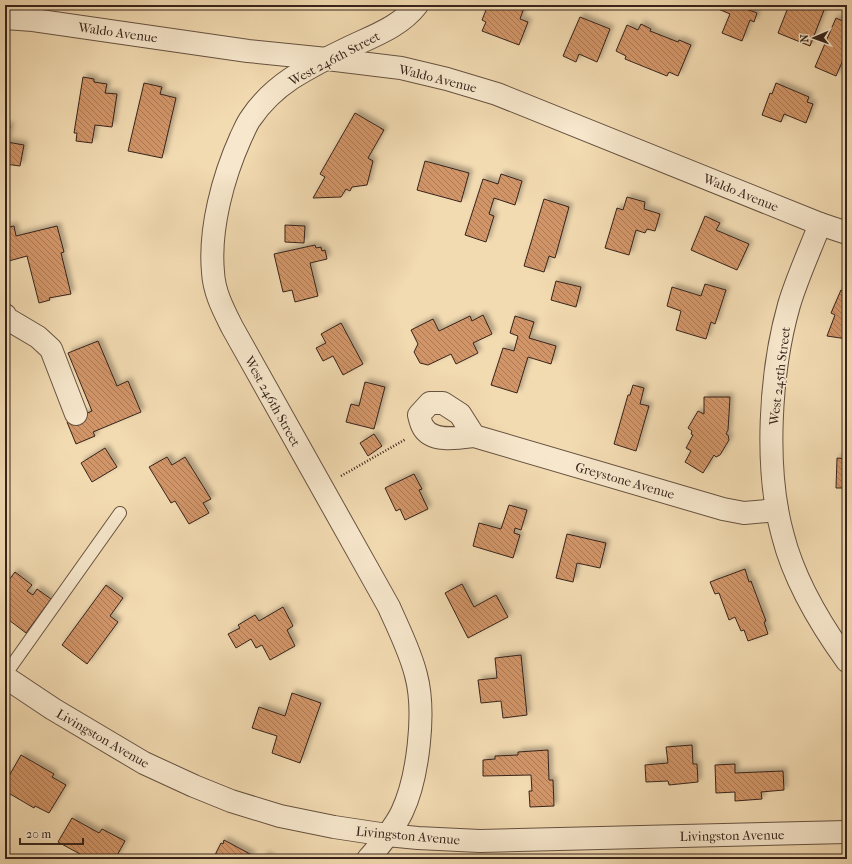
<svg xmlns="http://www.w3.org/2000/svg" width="852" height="864" viewBox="0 0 852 864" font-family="'IM FELL French Canon',serif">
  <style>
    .building { fill: url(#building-back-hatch); stroke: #37241b; filter: url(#shadow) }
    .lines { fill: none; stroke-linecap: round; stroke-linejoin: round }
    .lane-casing { stroke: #665240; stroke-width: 14 }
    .street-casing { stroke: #665240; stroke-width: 24 }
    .path { stroke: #37241b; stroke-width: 2.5; stroke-dasharray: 1 2; stroke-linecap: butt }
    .lane { stroke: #f7e7cc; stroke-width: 12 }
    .street { stroke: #f7e7cc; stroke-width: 22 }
    .labels { text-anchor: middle; stroke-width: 3; stroke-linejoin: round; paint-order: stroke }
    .street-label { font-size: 13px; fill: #37241b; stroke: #f7e7cc }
  </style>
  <defs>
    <pattern id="building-back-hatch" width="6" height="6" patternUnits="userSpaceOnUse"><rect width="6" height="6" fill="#d19568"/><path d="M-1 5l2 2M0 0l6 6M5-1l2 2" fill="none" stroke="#aa7955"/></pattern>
    <filter id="shadow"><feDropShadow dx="3.5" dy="-3.5" stdDeviation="2" flood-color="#0004"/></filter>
  </defs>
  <rect width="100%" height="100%" fill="#f2dab1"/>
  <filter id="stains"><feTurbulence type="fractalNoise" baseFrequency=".005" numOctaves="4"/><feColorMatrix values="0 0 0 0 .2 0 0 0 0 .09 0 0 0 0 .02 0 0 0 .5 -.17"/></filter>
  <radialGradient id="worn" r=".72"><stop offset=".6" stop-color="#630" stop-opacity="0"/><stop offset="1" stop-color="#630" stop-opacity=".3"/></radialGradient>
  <g class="building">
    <polygon points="487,5 525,5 520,19 528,22 519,45 482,31 486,22 482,20 488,5"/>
    <polygon points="717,5 748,5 746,9 757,13 754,22 750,20 742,41 722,33 730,14 716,8"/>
    <polygon points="789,5 826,5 810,46 778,33"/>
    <polygon points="580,17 610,29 597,62 579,54 576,62 563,56"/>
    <polygon points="836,18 847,23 847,51 836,76 815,67"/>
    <polygon points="641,24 651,29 650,31 678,42 679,40 691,45 678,76 669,72 667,76 625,59 626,56 616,51 627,25 638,30"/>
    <polygon points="83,77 94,79 94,82 107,84 105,93 117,94 112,127 95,125 92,143 76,141 77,133 74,133"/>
    <polygon points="144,83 162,87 160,94 176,98 162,158 128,151"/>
    <polygon points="776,83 809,97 807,102 813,104 806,123 784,114 781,122 762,115 770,93 772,94"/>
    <polygon points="355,113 384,130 368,158 373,161 367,185 352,187 350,191 346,189 341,197 313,198 325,177 320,174"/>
    <polygon points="5,125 10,126 7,142 24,145 20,166 5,164"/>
    <polygon points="847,151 847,162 843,161"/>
    <polygon points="425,161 469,173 461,202 417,190"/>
    <polygon points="501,174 522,181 515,205 494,198 489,214 494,216 486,242 465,235 483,179 498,184"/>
    <polygon points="627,197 645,202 644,209 660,214 655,231 647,229 645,233 636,230 629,255 605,248 617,208 623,210"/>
    <polygon points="544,199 569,207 555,258 549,256 544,272 524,266"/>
    <polygon points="705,216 720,223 716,230 749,244 737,270 691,250"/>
    <polygon points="285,225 305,226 304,243 285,242"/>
    <polygon points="14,226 16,236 57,226 64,252 61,253 71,294 49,298 50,300 39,303 27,256 5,262 5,228"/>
    <polygon points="315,245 316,248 321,247 322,251 325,250 327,259 310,263 318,296 295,302 292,290 283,292 274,254"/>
    <polygon points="556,281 581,287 576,307 551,300"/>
    <polygon points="705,284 726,290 715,324 711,322 706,339 676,330 681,311 667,306 672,287 701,296"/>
    <polygon points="847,287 847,339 827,336 835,315 831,313 841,290 845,292"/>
    <polygon points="483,315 492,334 473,343 478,353 456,364 451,354 428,365 420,363 414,352 418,344 411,330 433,319 439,331 470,316 472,321"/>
    <polygon points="515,316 534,322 529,338 556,346 551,364 528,357 517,393 491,385 503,348 514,351 518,336 510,333"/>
    <polygon points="341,323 363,364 343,375 333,356 323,361 316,348 326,343 321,334"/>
    <polygon points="98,341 117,386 128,381 141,412 93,432 95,436 76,444 67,422 92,411 68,353"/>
    <polygon points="365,382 385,387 374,429 346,422 351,404 359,406"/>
    <polygon points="633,385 644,388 640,404 649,406 636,451 614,444 628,395 630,395"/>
    <polygon points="704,397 730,397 729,414 728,430 726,434 728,435 729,440 720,455 716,457 714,455 703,473 685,462 691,451 686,448 693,435 691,434 692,431 688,428 698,411 704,414"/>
    <polygon points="846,407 847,407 847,427 844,426"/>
    <polygon points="374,434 382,446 368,456 360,443"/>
    <polygon points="105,448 117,467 92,482 81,463"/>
    <polygon points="167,457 172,465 185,457 211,499 203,503 209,513 189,524 175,501 171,503 149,467"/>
    <polygon points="837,458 847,459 847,504 844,503 845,488 836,488"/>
    <polygon points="414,474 422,489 419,490 428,509 405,520 400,509 396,511 385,488"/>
    <polygon points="509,505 527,510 521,530 515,528 514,533 520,535 513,558 473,546 479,523 501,529"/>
    <polygon points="567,534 606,543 600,568 577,563 573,582 556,578"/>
    <polygon points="745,569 749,582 751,581 766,621 764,622 768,634 748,641 744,630 741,631 735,617 729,620 719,593 715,594 710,582"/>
    <polygon points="15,572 32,585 27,591 33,595 37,589 51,599 26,633 5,617 5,583 6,584"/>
    <polygon points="462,584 474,607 496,595 508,617 468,638 445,593"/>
    <polygon points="106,585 123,598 110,616 118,622 87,664 62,645"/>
    <polygon points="283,607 293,626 287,630 295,646 270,660 262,645 256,648 251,639 236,648 228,634 240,628 238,625 255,615 259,621"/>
    <polygon points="521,655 527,715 503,718 501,701 481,703 478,680 497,678 495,658"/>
    <polygon points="292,693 321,703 300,763 272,753 277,736 252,728 259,707 285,716"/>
    <polygon points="692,745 693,764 697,764 698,782 669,785 668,781 646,782 645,765 668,763 666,747"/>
    <polygon points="548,750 549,780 553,780 554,806 530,807 529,791 532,791 531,775 483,776 483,760 495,759 495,756 518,755 518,752"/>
    <polygon points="21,755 54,774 52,777 66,785 49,813 35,806 34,808 5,791 5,783"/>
    <polygon points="735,764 735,773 783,771 784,790 761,792 762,799 735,801 735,792 716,793 715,765"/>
    <polygon points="72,818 99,833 102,829 125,841 115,859 89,859 58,842"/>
    <polygon points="224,840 252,855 250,859 213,859 221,843 223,844"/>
    <polygon points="265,855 273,859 263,859"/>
  </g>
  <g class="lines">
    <g class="lane-casing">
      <polyline id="lane" points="5,675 120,513"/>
    </g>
    <g class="street-casing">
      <g id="street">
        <polyline points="5,18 33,20 248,51 327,59 401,68 447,79 497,94 820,224 847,233"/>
        <path d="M820,224C810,250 797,278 789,305C770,372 764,468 783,536C794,579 821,625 847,661"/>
        <polyline points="5,315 6,318 38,337 51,349 76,414"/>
        <path d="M474,436L460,414L443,403H430L419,415C420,419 421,424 423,427C432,443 459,438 474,436L723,509L744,513L777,510"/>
        <polyline points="5,677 53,709 144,763 194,786 231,801 280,816 334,827 387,835 418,838 480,841 847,832"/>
        <path d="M368,859C378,848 396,825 402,812C418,778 426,712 416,675C410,651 399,630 389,607L232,327C223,309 214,292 213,272C209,229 223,177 241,137C244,131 247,123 251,118C261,103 277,88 292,78C310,67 329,57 348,48C373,36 400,27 417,5"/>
      </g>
    </g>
    <polyline class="path" points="341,476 406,439"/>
    <use href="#lane" class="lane"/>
    <use href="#street" class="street"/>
  </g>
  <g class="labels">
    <g class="street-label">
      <text transform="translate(118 32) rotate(8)" y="5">Waldo Avenue</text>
      <text transform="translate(334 58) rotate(-28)" y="5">West 246th Street</text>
      <text transform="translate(438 78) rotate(14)" y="5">Waldo Avenue</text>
      <text transform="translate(741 192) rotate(22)" y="5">Waldo Avenue</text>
      <text transform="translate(779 376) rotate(-83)" y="5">West 245th Street</text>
      <text transform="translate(273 401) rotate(61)" y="5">West 246th Street</text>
      <text transform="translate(625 480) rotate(16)" y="5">Greystone Avenue</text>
      <text transform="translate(103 738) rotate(30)" y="5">Livingston Avenue</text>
      <text transform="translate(408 835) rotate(5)" y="5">Livingston Avenue</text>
      <text transform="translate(732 835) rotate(-1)" y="5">Livingston Avenue</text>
    </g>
  </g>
  <rect width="852" height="864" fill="none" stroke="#f2dab1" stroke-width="20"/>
  <rect x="6" y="6" width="840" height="852" fill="none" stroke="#37241b" stroke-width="2"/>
  <rect x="10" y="10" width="832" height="844" fill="none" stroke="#37241b"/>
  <g transform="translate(814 38) rotate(268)" stroke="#f7e7cc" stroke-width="3" paint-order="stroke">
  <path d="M0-3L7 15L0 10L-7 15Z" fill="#37241b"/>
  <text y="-6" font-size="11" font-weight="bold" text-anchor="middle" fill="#37241b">N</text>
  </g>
  <path d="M20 838v6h63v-6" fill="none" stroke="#37241b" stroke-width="2"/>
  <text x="26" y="838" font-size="12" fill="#37241b" stroke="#f7e7cc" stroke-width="3" paint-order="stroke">20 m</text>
  <rect width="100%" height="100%" filter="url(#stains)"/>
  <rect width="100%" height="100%" fill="url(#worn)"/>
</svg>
